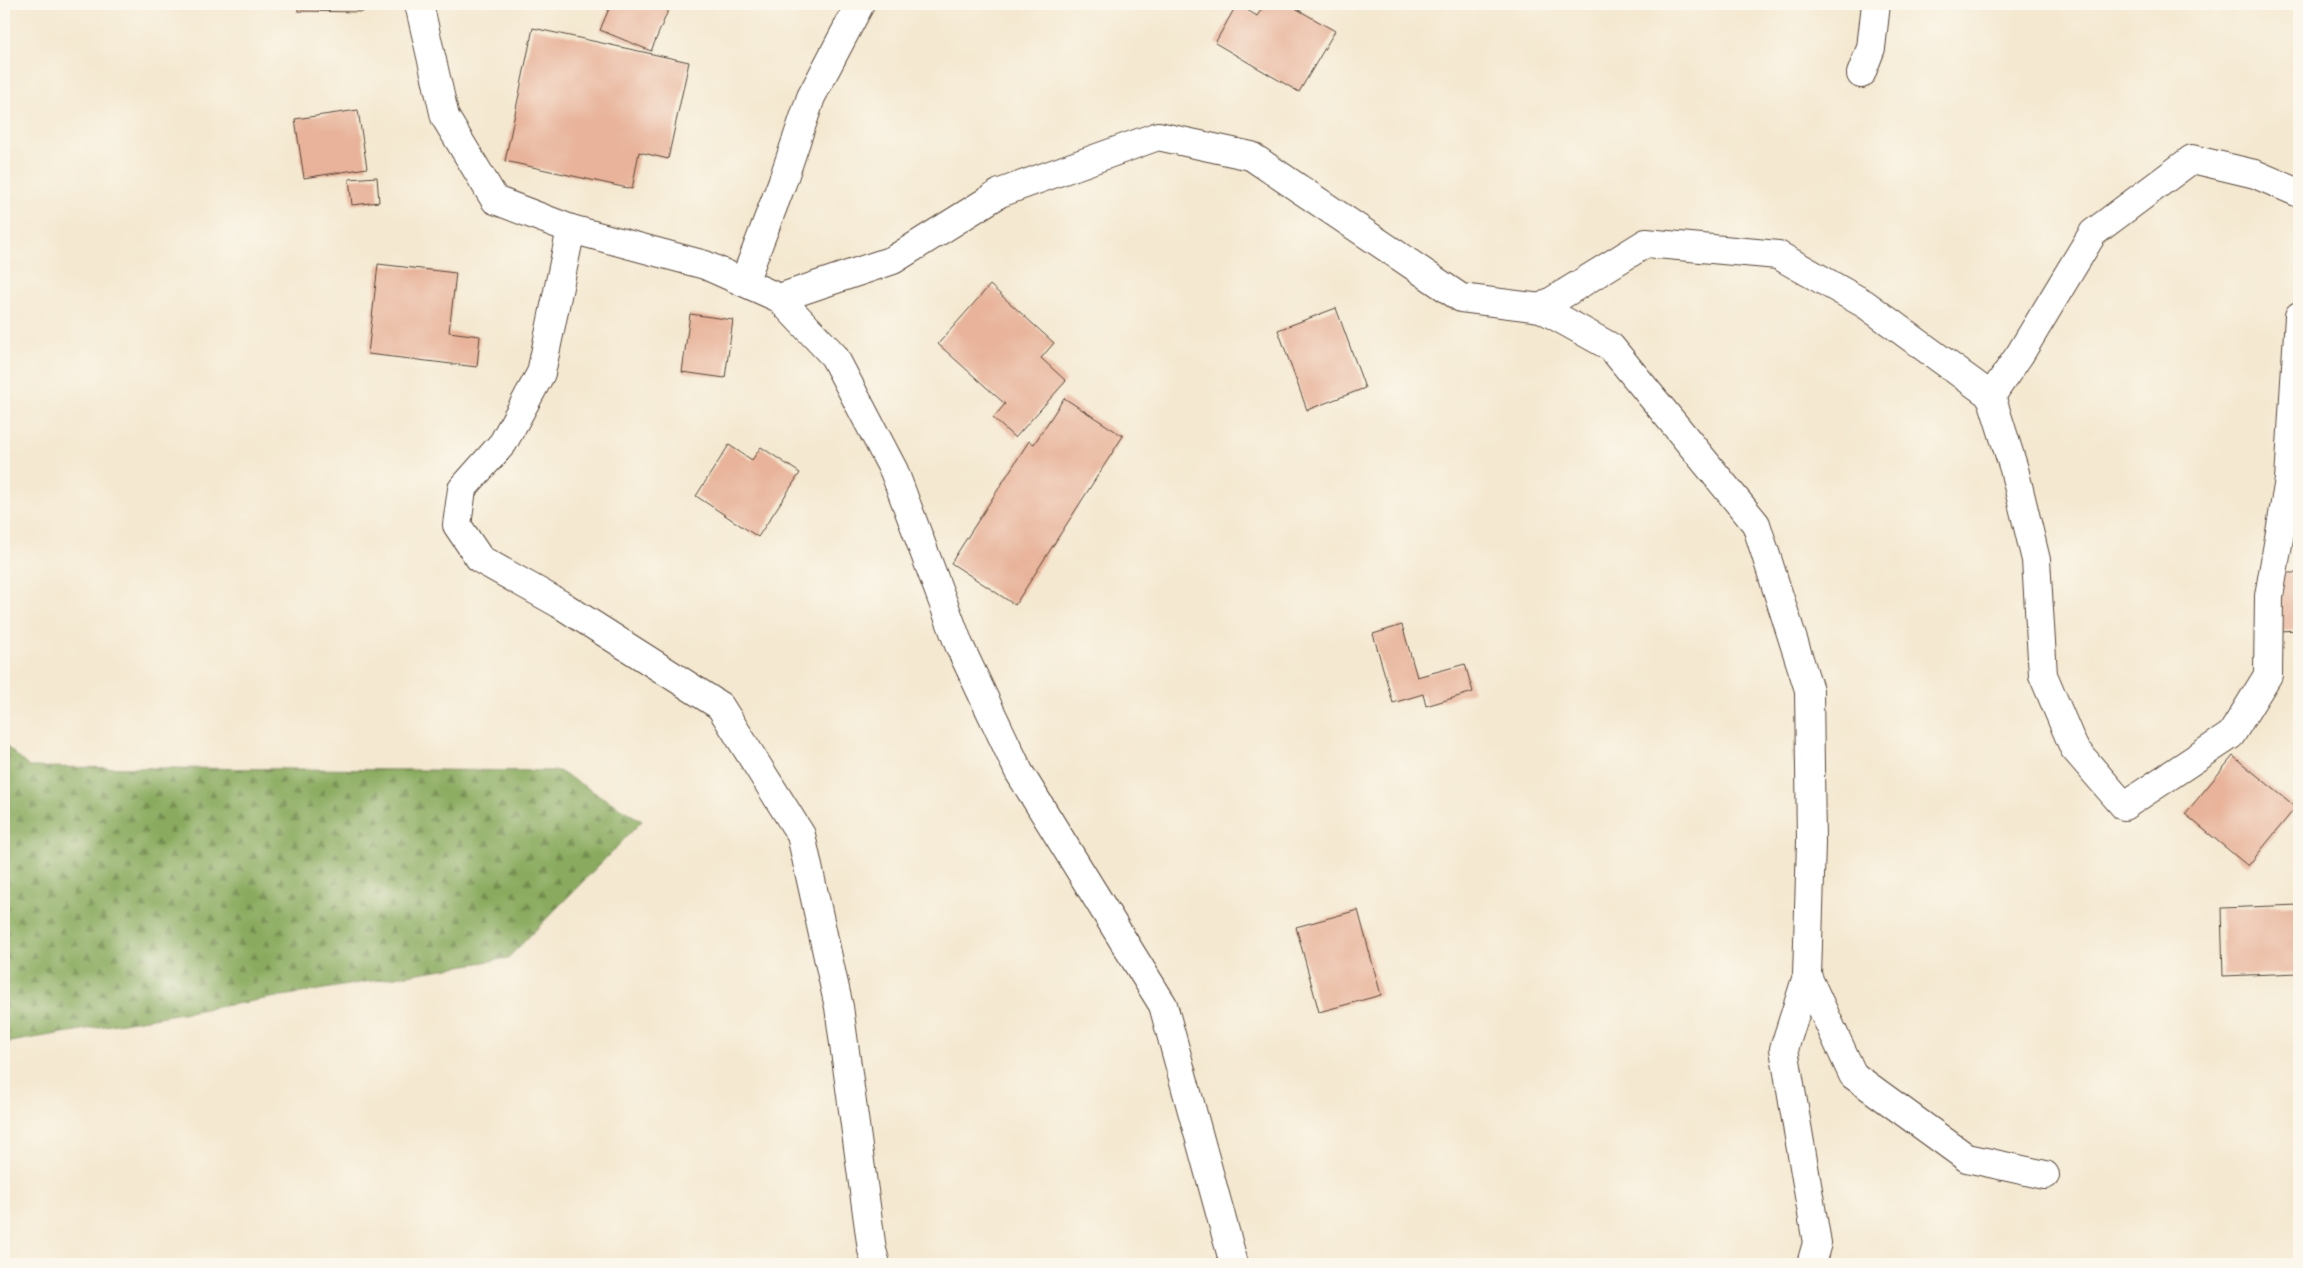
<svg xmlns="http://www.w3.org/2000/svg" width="2303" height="1268" viewBox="0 0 2303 1268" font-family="'Balsamiq Sans',sans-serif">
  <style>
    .forest { fill: url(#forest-firs); stroke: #626a3e }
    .building { fill: #e8b39a }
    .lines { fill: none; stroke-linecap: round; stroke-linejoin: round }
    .minor-casing { stroke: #574639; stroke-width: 30 }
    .minor { stroke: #fff; stroke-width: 28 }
  </style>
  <defs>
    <pattern id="forest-firs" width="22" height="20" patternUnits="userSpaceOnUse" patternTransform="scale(1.25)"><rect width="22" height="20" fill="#8aab5f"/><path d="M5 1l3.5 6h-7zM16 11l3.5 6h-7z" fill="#728b4e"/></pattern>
  </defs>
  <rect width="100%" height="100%" fill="#fbf7ec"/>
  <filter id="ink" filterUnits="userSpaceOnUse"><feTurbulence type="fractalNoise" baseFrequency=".02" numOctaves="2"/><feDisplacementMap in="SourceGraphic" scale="10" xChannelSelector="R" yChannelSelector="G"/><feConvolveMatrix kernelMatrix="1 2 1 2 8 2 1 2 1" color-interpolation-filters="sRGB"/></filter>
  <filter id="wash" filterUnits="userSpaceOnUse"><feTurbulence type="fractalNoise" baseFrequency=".0096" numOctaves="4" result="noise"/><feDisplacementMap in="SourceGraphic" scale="20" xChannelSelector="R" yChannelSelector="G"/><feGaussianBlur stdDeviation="1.12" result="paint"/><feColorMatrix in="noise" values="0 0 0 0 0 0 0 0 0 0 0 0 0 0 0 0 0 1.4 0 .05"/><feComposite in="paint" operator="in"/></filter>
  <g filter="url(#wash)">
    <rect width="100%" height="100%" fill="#f4e8d0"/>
    <polygon class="forest" points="4,744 29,767 559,771 642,821 508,958 4,1043"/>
    <g id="blocks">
      <g class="building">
        <polygon points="298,4 363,4 363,12 298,11"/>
        <polygon points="611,4 665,4 670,6 651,51 600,30"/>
        <polygon points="1237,4 1257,16 1265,4 1288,4 1335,31 1299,92 1215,43"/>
        <polygon points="533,28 689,62 668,159 639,152 632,189 505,161"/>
        <polygon points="358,110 367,168 304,178 295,119"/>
        <polygon points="377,177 379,202 352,205 349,179"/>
        <polygon points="378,264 456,273 449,332 480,336 477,367 368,354"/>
        <polygon points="990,285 1054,343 1041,358 1066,381 1015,438 993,418 1005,404 938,344"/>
        <polygon points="1336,308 1365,388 1307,410 1278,330"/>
        <polygon points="690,314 733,320 725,378 682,372"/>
        <polygon points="1064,398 1123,436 1015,605 951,563 1029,441 1034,444"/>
        <polygon points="729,445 752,460 761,447 800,473 758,537 696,496"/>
        <polygon points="2294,521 2299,521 2299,546 2295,546"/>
        <polygon points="2278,573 2299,573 2299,630 2279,631"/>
        <polygon points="1402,625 1417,677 1465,664 1473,692 1426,706 1423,694 1393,703 1373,634"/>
        <polygon points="2233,756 2296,807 2248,866 2185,814"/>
        <polygon points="2299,905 2299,973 2223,976 2221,908"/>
        <polygon points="1358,910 1381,995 1319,1012 1296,927"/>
      </g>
    </g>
  </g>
  <g filter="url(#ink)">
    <use href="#blocks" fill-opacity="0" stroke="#574639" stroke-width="1"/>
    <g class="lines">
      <g class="minor-casing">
        <g id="minor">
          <polyline points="419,4 445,117 495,200 571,229 705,265 779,298 834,356 894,471 959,645 1019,772 1163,1005 1234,1264"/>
          <polyline points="1861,74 1871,48 1876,4"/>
          <polyline points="571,229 541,373 503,443 462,489 457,525 480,559 560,604 720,706 801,835 839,1007 872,1250 876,1264"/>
          <polyline points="744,282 782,183 811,97 860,4"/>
          <polyline points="779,298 893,260 1000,193 1158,136 1251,156 1461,298 1541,308 1611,347 1756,524 1809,690 1811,842 1807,976 1853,1075 1967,1158 2045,1175"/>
          <polyline points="1541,308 1646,243 1778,255 1865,304 1991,396 2020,354 2093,233 2192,159 2255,174 2299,193"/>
          <polyline points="1991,396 2014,469 2036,560 2043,675 2074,748 2124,806 2231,735 2268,675 2269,596 2289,480 2299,316"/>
          <polyline points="1807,976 1784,1049 1817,1243 1811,1264"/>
        </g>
      </g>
      <use href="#minor" class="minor"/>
    </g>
  </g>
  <rect width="2303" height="1268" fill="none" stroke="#fbf7ec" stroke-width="20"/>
</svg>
